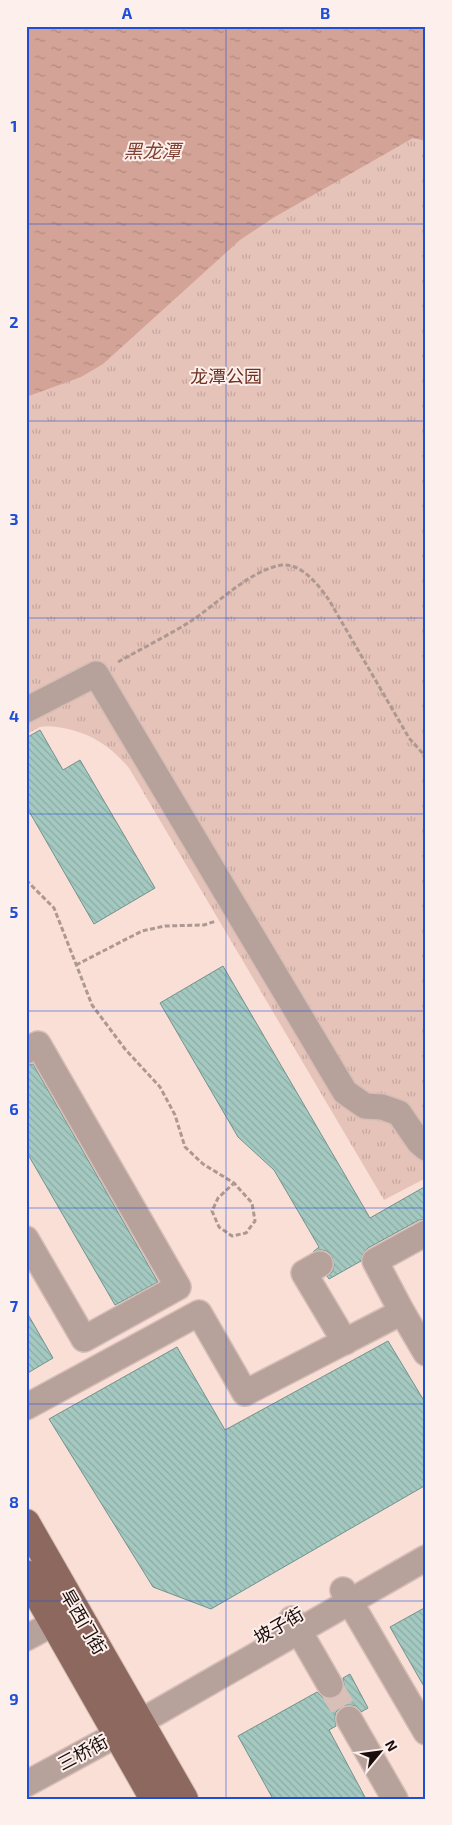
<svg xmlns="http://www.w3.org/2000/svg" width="452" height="1825" viewBox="0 0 452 1825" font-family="'Exo 2','Noto Sans SC',sans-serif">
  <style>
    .park { fill: url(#park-tufts) }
    .water { fill: url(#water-ripples) }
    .building { fill: url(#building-back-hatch); stroke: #70938b }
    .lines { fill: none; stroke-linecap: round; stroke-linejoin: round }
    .minor-tunnel { stroke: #d8c0b9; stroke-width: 25; stroke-dasharray: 25 12; stroke-linecap: butt }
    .minor-casing { stroke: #d6beb7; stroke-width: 28 }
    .major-casing { stroke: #d6beb7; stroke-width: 30 }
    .path { stroke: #ae9992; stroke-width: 3; stroke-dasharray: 5 2.5; stroke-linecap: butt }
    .minor { stroke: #b7a19b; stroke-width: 25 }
    .major { stroke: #8d685e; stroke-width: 28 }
    .grid { fill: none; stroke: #1d4ed8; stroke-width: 1; stroke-opacity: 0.55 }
    .labels { text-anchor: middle; stroke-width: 4; stroke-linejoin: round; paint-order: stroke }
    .park-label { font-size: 18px; fill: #6c3121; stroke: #fdefeb }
    .street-label { font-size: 18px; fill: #1a0f0c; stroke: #fdefeb }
    .water-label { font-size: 19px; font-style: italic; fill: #814333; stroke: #fdefeb }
    .neatline { fill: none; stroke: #1d4ed8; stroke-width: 2 }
    .grid-label { font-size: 16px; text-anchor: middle; font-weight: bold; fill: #1d4ed8 }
  </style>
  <defs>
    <pattern id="park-tufts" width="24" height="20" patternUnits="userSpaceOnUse" patternTransform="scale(1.25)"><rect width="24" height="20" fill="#e6c3b9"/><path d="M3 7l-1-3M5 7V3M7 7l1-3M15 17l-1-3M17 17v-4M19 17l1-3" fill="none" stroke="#c5a69e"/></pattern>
    <pattern id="water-ripples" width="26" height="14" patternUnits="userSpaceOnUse" patternTransform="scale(1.25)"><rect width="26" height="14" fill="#d2a396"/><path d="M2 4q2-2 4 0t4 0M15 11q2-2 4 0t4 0" fill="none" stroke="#b48b80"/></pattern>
    <pattern id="building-back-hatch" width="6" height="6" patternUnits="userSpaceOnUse" patternTransform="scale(1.25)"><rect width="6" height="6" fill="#a4c9c1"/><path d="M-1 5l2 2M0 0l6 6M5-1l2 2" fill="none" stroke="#8daba5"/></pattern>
  </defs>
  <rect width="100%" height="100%" fill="#fadfd7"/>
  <path class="park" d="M26,26H426V1178L384,1200L129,768C112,748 94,735 68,729C60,727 49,725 40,727C36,729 31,732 26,734Z"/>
  <polygon class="water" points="26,26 426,26 426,141 413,138 273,218 240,240 103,364 81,377 26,397"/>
  <g class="building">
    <polygon points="40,730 63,770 80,760 155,888 94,924 26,806 26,738"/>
    <polygon points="223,966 370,1218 426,1186 426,1219 419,1220 368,1248 363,1254 361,1261 329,1279 327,1276 332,1272 334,1265 332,1257 327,1251 321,1250 313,1252 319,1247 274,1170 238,1137 160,1003"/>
    <polygon points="33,1064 158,1282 115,1305 26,1151 26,1065"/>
    <polygon points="26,1311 53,1358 26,1374"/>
    <polygon points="388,1341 426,1404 426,1485 211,1609 153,1587 49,1419 177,1347 225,1430"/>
    <polygon points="426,1607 426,1690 390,1627"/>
    <polygon points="350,1674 368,1708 361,1712 356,1706 350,1705 342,1706 336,1712 335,1718 336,1726 329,1730 366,1799 273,1799 238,1736 317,1692 323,1698 330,1699 337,1698 343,1692 344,1685 343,1678"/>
  </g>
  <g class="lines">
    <polyline class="minor-tunnel" points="330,1685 349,1719"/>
    <g class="minor-casing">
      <g id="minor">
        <polyline points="26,710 96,674 345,1092 365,1106 382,1107 399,1113 419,1142 426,1148"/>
        <polyline points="26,1051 38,1044 178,1287 84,1339 26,1239"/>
        <polyline points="320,1264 304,1273 345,1342"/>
        <polyline points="404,1316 375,1261 426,1233"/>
        <polyline points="26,1407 199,1313 245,1393 402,1312 426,1353"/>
        <polyline points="343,1590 426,1732"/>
        <polyline points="292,1619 330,1685"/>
        <polyline points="26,1638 54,1623"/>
        <polyline points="349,1719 395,1799"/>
        <polyline points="26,1784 140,1722 426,1558"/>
      </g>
    </g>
    <g class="major-casing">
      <g id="major">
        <polyline points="26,1523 184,1799"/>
        <polyline points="26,1574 154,1799"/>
      </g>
    </g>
    <g class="path">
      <path d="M118,662C141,649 165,637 188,623C215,606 251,569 282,565C302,563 319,586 329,600L409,738L426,757"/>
      <polyline points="26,880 54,908 92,1005 125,1049 160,1087 175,1115 185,1147 203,1164 234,1183 252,1203 255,1221 246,1233 232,1236 219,1227 212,1211 218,1198 234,1183"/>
      <polyline points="76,965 142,931 165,926 204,925 216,921"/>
    </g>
    <use href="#minor" class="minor"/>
    <use href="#major" class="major"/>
  </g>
  <path class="grid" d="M226,26V1799M26,224H426M26,421H426M26,618H426M26,814H426M26,1011H426M26,1208H426M26,1404H426M26,1601H426"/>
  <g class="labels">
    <g class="park-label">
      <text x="226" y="383">龙潭公园</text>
    </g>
    <g class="street-label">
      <text transform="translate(83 1622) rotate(60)" y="6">旱西门街</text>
      <text transform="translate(279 1626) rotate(-30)" y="6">坡子街</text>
      <text transform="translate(83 1753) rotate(-28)" y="6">三桥街</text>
    </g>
    <g class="water-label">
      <text x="152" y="158">黑龙潭</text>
    </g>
  </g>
  <rect width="452" height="1825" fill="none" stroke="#fdefeb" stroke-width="55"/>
  <g transform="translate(380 1752) rotate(61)" stroke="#fdefeb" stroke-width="4" paint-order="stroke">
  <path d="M0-4L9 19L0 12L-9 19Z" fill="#1a0f0c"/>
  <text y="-8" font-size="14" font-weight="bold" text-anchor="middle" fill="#1a0f0c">N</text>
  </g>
  <rect x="28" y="28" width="396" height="1770" class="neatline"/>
  <g class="grid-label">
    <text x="127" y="19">A</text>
    <text x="325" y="19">B</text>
    <text x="14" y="132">1</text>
    <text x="14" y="328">2</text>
    <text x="14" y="525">3</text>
    <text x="14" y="722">4</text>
    <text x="14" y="918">5</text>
    <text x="14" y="1115">6</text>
    <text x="14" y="1312">7</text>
    <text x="14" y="1508">8</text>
    <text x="14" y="1705">9</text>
  </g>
</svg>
